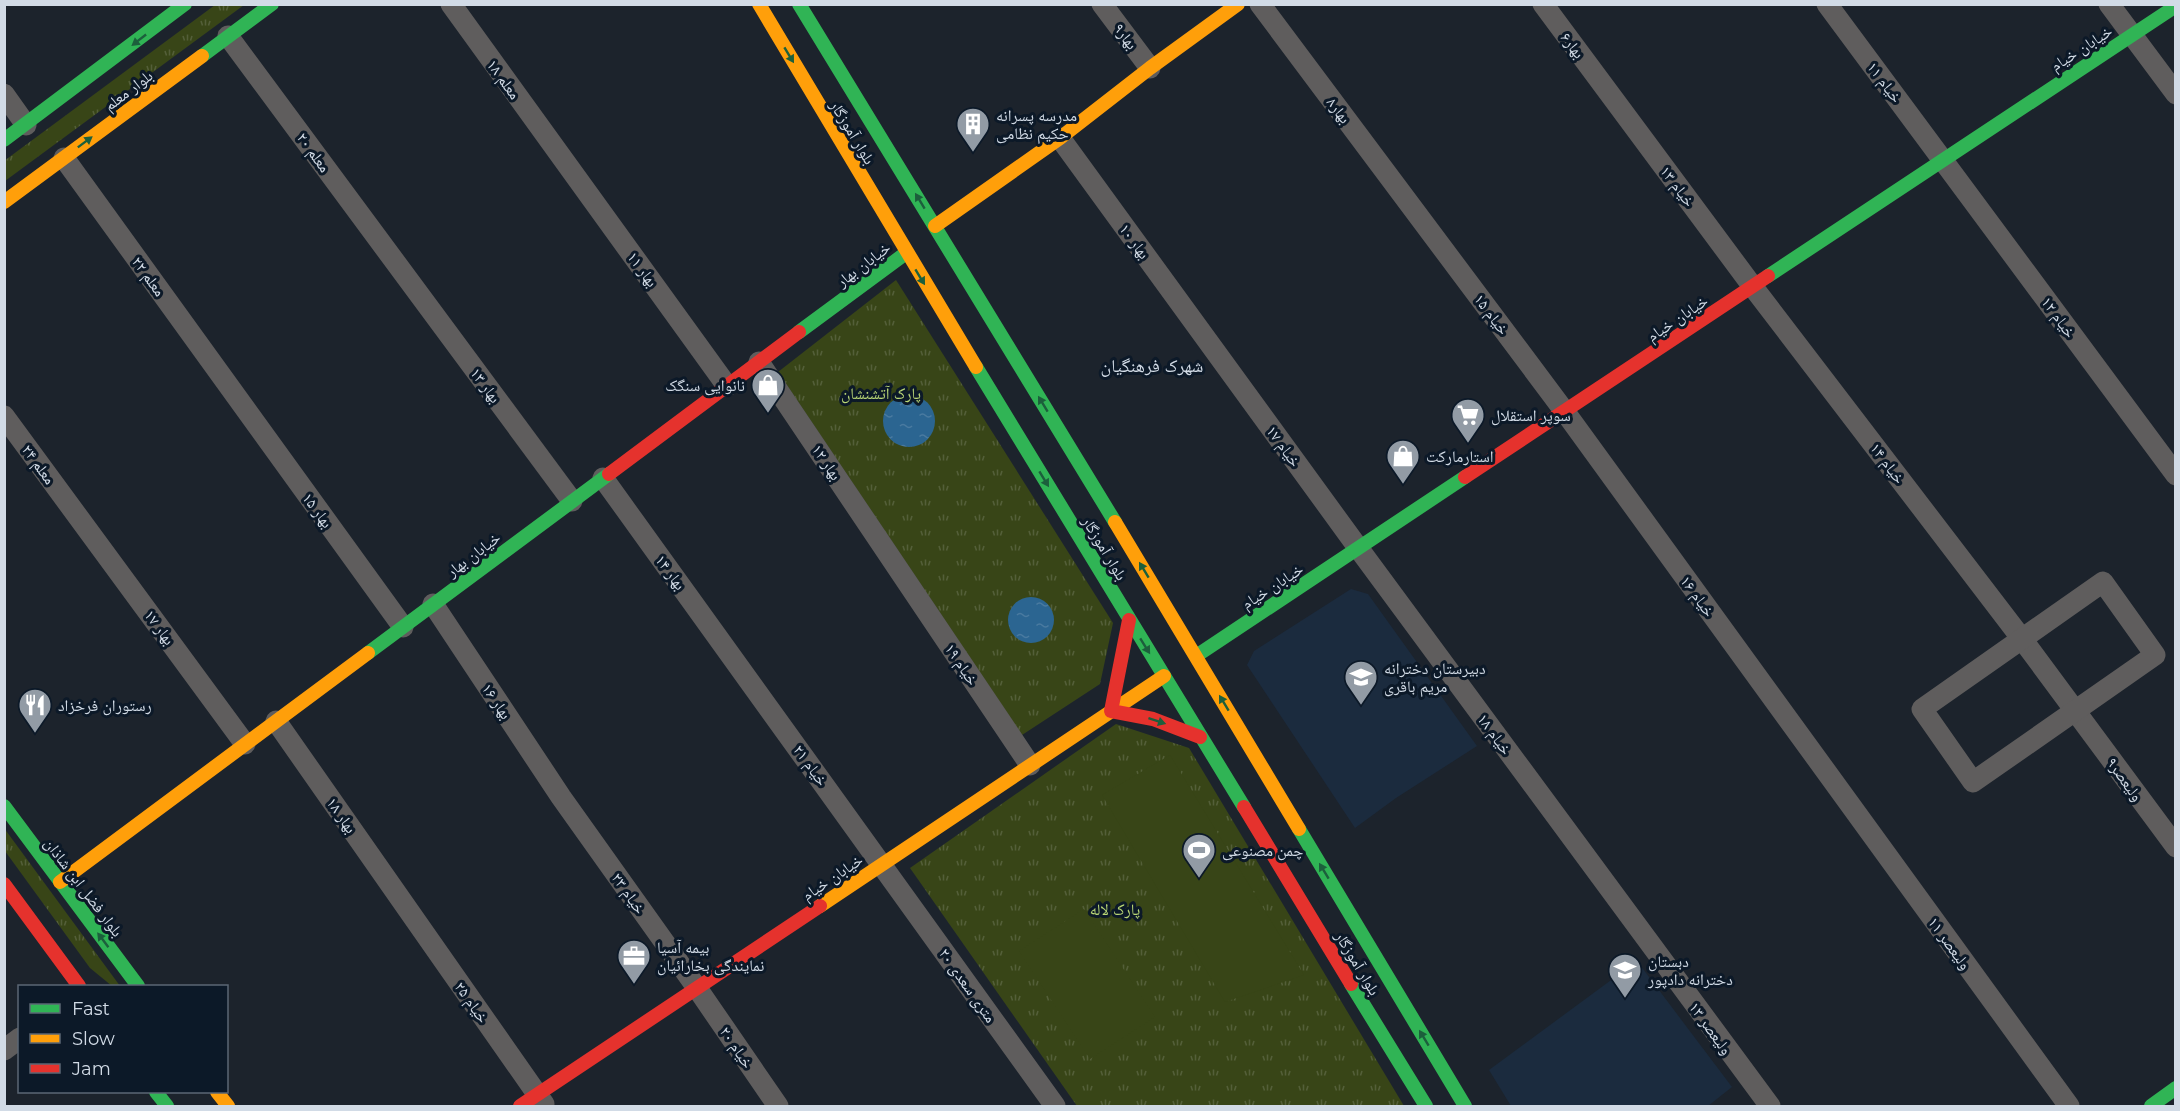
<svg xmlns="http://www.w3.org/2000/svg" width="2180" height="1111" viewBox="0 0 2180 1111" font-family="Montserrat,'Noto Naskh Arabic',sans-serif">
  <style>
    .built { fill: #1b2b3e }
    .grass { fill: url(#grass-tufts) }
    .pitch { fill: #384517 }
    .water { fill: url(#water-ripples) }
    .lines { fill: none; stroke-linecap: round; stroke-linejoin: round }
    .street { stroke: #5f5d5d; stroke-width: 21 }
    .fast { stroke: #30b455; stroke-width: 14 }
    .slow { stroke: #ff9f0a; stroke-width: 14 }
    .jam { stroke: #e5322d; stroke-width: 14 }
    .oneway { fill: #1c5f3c }
    .labels { text-anchor: middle; stroke-width: 6; stroke-linejoin: round; paint-order: stroke }
    .street-label { font-size: 16px; fill: #d2dbe6; stroke: #0c1928 }
    .poi-label { font-size: 16px; fill: #d2dbe6; stroke: #0c1928; text-anchor: start }
    .park-label { font-size: 16px; fill: #bad776; stroke: #0c1928 }
    .neighbourhood-label { font-size: 18px; fill: #d2dbe6; stroke: #0c1928 }
  </style>
  <defs>
    <pattern id="grass-tufts" width="24" height="20" patternUnits="userSpaceOnUse" patternTransform="scale(1.5)"><rect width="24" height="20" fill="#384517"/><path d="M3 7l-1-3M5 7V3M7 7l1-3M15 17l-1-3M17 17v-4M19 17l1-3" fill="none" stroke="#545f39"/></pattern>
    <pattern id="water-ripples" width="26" height="14" patternUnits="userSpaceOnUse" patternTransform="scale(1.5)"><rect width="26" height="14" fill="#2b6591"/><path d="M2 4q2-2 4 0t4 0M15 11q2-2 4 0t4 0" fill="none" stroke="#497aa0"/></pattern>
  </defs>
  <rect width="100%" height="100%" fill="#1c232c"/>
  <g class="built">
    <polygon points="1351,589 1368,594 1477,746 1396,798 1355,828 1247,665 1254,651"/>
    <polygon points="1637,961 1732,1087 1708,1106 1511,1106 1489,1070"/>
  </g>
  <g class="grass">
    <polygon points="215,5 244,5 5,181 4,161"/>
    <polygon points="896,280 1113,623 1100,684 1022,735 778,372"/>
    <polygon points="1116,724 1189,748 1404,1106 1077,1106 910,868"/>
    <polygon points="4,828 120,986 112,986 90,968 5,851"/>
  </g>
  <g class="pitch">
    <polygon points="1170,755 1304,975 1225,1002 1102,795"/>
    <polygon points="1084,909 1155,1017 1090,1059 1019,951"/>
  </g>
  <g class="water">
    <circle cx="909" cy="421" r="26"/>
    <circle cx="1031" cy="620" r="23"/>
  </g>
  <g class="lines">
    <g class="street">
      <polyline points="451,4 727,386"/>
      <polyline points="1102,4 1150,68"/>
      <polyline points="1260,4 1565,412 2069,1106"/>
      <polyline points="1543,4 1753,287 2022,639 2176,847"/>
      <polyline points="1827,4 2176,475"/>
      <polyline points="2109,4 2176,94"/>
      <polyline points="228,36 572,501"/>
      <polyline points="4,94 26,125"/>
      <polyline points="1060,138 1359,549 1770,1106"/>
      <polyline points="64,158 403,627"/>
      <polyline points="759,362 1030,765"/>
      <polyline points="4,416 245,744"/>
      <polyline points="603,478 1055,1106"/>
      <polygon points="2103,582 2155,655 1973,782 1922,709"/>
      <polyline points="433,604 561,797 697,988 778,1106"/>
      <polyline points="276,721 544,1104"/>
      <polyline points="4,1050 20,1038"/>
    </g>
    <g class="fast">
      <polyline points="799,4 1115,522"/>
      <polyline points="202,56 272,4"/>
      <polyline points="4,140 185,4"/>
      <polyline points="1768,276 2176,6"/>
      <polyline points="799,332 906,253"/>
      <polyline points="976,367 1244,807"/>
      <polyline points="368,653 609,474"/>
      <polyline points="1196,656 1465,477"/>
      <polyline points="4,806 138,986"/>
      <polyline points="1299,829 1465,1106"/>
      <polyline points="1351,984 1426,1106"/>
      <polyline points="156,1092 167,1106"/>
      <polyline points="2151,1106 2176,1088"/>
    </g>
    <g class="slow">
      <polyline points="759,4 976,367"/>
      <polyline points="4,202 202,56"/>
      <polyline points="935,226 1060,138 1150,68 1238,4"/>
      <polyline points="1115,522 1299,829"/>
      <polyline points="60,882 368,653"/>
      <polyline points="820,906 1164,676"/>
      <polyline points="217,1092 228,1106"/>
    </g>
    <g class="jam">
      <polyline points="609,474 799,332"/>
      <polyline points="1465,477 1768,276"/>
      <polyline points="1129,620 1111,711 1153,719 1200,737"/>
      <polyline points="1244,807 1351,984"/>
      <polyline points="4,884 79,986"/>
      <polyline points="520,1106 820,906"/>
    </g>
  </g>
  <defs><path id="oneway-solid" d="M-6-.8H1V-3.2L6.5 0L1 3.2V.8H-6Z" transform="scale(1.5)"/></defs>
  <g class="oneway">
    <use href="#oneway-solid" transform="translate(139 40) rotate(142)"/>
    <use href="#oneway-solid" transform="translate(789 55) rotate(59)"/>
    <use href="#oneway-solid" transform="translate(85 142) rotate(-37)"/>
    <use href="#oneway-solid" transform="translate(920 201) rotate(-121)"/>
    <use href="#oneway-solid" transform="translate(920 277) rotate(59)"/>
    <use href="#oneway-solid" transform="translate(1043 404) rotate(-121)"/>
    <use href="#oneway-solid" transform="translate(1044 479) rotate(59)"/>
    <use href="#oneway-solid" transform="translate(1144 570) rotate(-121)"/>
    <use href="#oneway-solid" transform="translate(1145 646) rotate(58)"/>
    <use href="#oneway-solid" transform="translate(1224 703) rotate(-121)"/>
    <use href="#oneway-solid" transform="translate(1157 721) rotate(18)"/>
    <use href="#oneway-solid" transform="translate(1324 871) rotate(-121)"/>
    <use href="#oneway-solid" transform="translate(103 940) rotate(-127)"/>
    <use href="#oneway-solid" transform="translate(1424 1038) rotate(-121)"/>
  </g>
  <defs>
    <g id="building-pin" transform="scale(1.725)"><path d="M0 17L-7.5 6A9.5 9.5 0 1 1 7.5 6Z" fill="#929ba5" stroke="#0c1928"/><path d="M-4-6H4V6H1V3H-1V6H-4ZM-2.5-4.3h1.7v1.8h-1.7ZM.8-4.3h1.7v1.8H.8ZM-2.5-1h1.7V.8h-1.7ZM.8-1h1.7V.8H.8Z" fill="#fff"/></g>
    <g id="shop-pin" transform="scale(1.725)"><path d="M0 17L-7.5 6A9.5 9.5 0 1 1 7.5 6Z" fill="#929ba5" stroke="#0c1928"/><path d="M-5-2.5h2.3a2.7 3.5 0 0 1 5.4 0H5L5.5 6h-11ZM-1.5-2.5h3a1.5 2.3 0 0 0-3 0Z" fill="#fff"/></g>
    <g id="supermarket-pin" transform="scale(1.725)"><path d="M0 17L-7.5 6A9.5 9.5 0 1 1 7.5 6Z" fill="#929ba5" stroke="#0c1928"/><path d="M-6-5.5h2.5l.6 2H6L4.5 2H-2.5L-4.4-4H-6ZM-1.5 3.2a1.3 1.3 0 1 0 .1 0ZM3 3.2a1.3 1.3 0 1 0 .1 0Z" fill="#fff"/></g>
    <g id="school-pin" transform="scale(1.725)"><path d="M0 17L-7.5 6A9.5 9.5 0 1 1 7.5 6Z" fill="#929ba5" stroke="#0c1928"/><path d="M0-5L7-2L0 1L-7-2ZM-4 1L0 2.5L4 1V4Q0 6-4 4Z" fill="#fff"/></g>
    <g id="restaurant-pin" transform="scale(1.725)"><path d="M0 17L-7.5 6A9.5 9.5 0 1 1 7.5 6Z" fill="#929ba5" stroke="#0c1928"/><path d="M-5-6h1v4h1v-4h1v4h1v-4h1v5L-1.5 .5V6h-2V.5L-5-1ZM5-6V6H3V1.5H1.5Q1.5-4 5-6Z" fill="#fff"/></g>
    <g id="stadium-pin" transform="scale(1.725)"><path d="M0 17L-7.5 6A9.5 9.5 0 1 1 7.5 6Z" fill="#929ba5" stroke="#0c1928"/><path d="M0-5a6.5 5 0 1 0 0 10a6.5 5 0 1 0 0-10ZM-3.5-1.8h7v3.6h-7Z" fill="#fff"/></g>
    <g id="office-pin" transform="scale(1.725)"><path d="M0 17L-7.5 6A9.5 9.5 0 1 1 7.5 6Z" fill="#929ba5" stroke="#0c1928"/><path d="M-6-3h4V-5.5h4V-3h4V5H-6ZM-1-4.5V-3h2v-1.5ZM-6 0V1H6V0Z" fill="#fff"/></g>
  </defs>
  <g fill-rule="evenodd">
    <use href="#building-pin" x="973" y="124"/>
    <use href="#shop-pin" x="768" y="385"/>
    <use href="#supermarket-pin" x="1468" y="415"/>
    <use href="#shop-pin" x="1403" y="456"/>
    <use href="#school-pin" x="1361" y="677"/>
    <use href="#restaurant-pin" x="35" y="705"/>
    <use href="#stadium-pin" x="1199" y="850"/>
    <use href="#office-pin" x="634" y="956"/>
    <use href="#school-pin" x="1625" y="970"/>
  </g>
  <g class="labels">
    <g class="street-label">
      <text transform="translate(1126 36) rotate(53)" y="6">بهار۹</text>
      <text transform="translate(1573 45) rotate(53)" y="6">بهار۶</text>
      <text transform="translate(2081 48) rotate(-33)" y="6">خیابان خیام</text>
      <text transform="translate(504 79) rotate(54)" y="6">معلم ۱۸</text>
      <text transform="translate(1885 82) rotate(53)" y="6">خیام ۱۱</text>
      <text transform="translate(128 90) rotate(-37)" y="6">بلوار معلم</text>
      <text transform="translate(1339 110) rotate(53)" y="6">بهار۸</text>
      <text transform="translate(853 132) rotate(59)" y="6">بلوار آموزگار</text>
      <text transform="translate(314 152) rotate(54)" y="6">معلم ۲۰</text>
      <text transform="translate(1678 186) rotate(53)" y="6">خیام ۱۳</text>
      <text transform="translate(1135 241) rotate(54)" y="6">بهار ۱۰</text>
      <text transform="translate(863 264) rotate(-37)" y="6">خیابان بهار</text>
      <text transform="translate(643 269) rotate(54)" y="6">بهار ۱۱</text>
      <text transform="translate(149 276) rotate(54)" y="6">معلم ۲۲</text>
      <text transform="translate(1492 314) rotate(53)" y="6">خیام ۱۵</text>
      <text transform="translate(2059 317) rotate(54)" y="6">خیام ۱۲</text>
      <text transform="translate(1677 318) rotate(-34)" y="6">خیابان خیام</text>
      <text transform="translate(486 385) rotate(54)" y="6">بهار ۱۳</text>
      <text transform="translate(1284 446) rotate(54)" y="6">خیام ۱۷</text>
      <text transform="translate(827 462) rotate(56)" y="6">بهار ۱۲</text>
      <text transform="translate(1888 463) rotate(53)" y="6">خیام ۱۴</text>
      <text transform="translate(39 464) rotate(54)" y="6">معلم ۲۴</text>
      <text transform="translate(318 510) rotate(54)" y="6">بهار ۱۵</text>
      <text transform="translate(1105 548) rotate(59)" y="6">بلوار آموزگار</text>
      <text transform="translate(473 554) rotate(-37)" y="6">خیابان بهار</text>
      <text transform="translate(671 572) rotate(54)" y="6">بهار ۱۴</text>
      <text transform="translate(1272 586) rotate(-33)" y="6">خیابان خیام</text>
      <text transform="translate(1698 596) rotate(54)" y="6">خیام ۱۶</text>
      <text transform="translate(160 627) rotate(54)" y="6">بهار ۱۷</text>
      <text transform="translate(962 664) rotate(56)" y="6">خیام ۱۹</text>
      <text transform="translate(497 701) rotate(56)" y="6">بهار ۱۶</text>
      <text transform="translate(1495 734) rotate(54)" y="6">خیام ۱۸</text>
      <text transform="translate(811 765) rotate(54)" y="6">خیام ۲۱</text>
      <text transform="translate(2125 779) rotate(54)" y="6">ولیعصر۹</text>
      <text transform="translate(342 815) rotate(55)" y="6">بهار ۱۸</text>
      <text transform="translate(832 877) rotate(-34)" y="6">خیابان خیام</text>
      <text transform="translate(84 887) rotate(53)" y="6">بلوار فضل ابن شاذان</text>
      <text transform="translate(629 893) rotate(55)" y="6">خیام ۲۳</text>
      <text transform="translate(1950 943) rotate(54)" y="6">ولیعصر ۱۱</text>
      <text transform="translate(1358 963) rotate(59)" y="6">بلوار آموزگار</text>
      <text transform="translate(968 985) rotate(55)" y="6">۲۰ متری سعدی</text>
      <text transform="translate(472 1002) rotate(55)" y="6">خیام ۲۵</text>
      <text transform="translate(1711 1028) rotate(54)" y="6">ولیعصر ۱۳</text>
      <text transform="translate(737 1047) rotate(56)" y="6">خیام ۲۰</text>
    </g>
    <g class="poi-label">
      <text x="996" y="121">مدرسه پسرانه<tspan x="996" dy="18">حکیم نظامی</tspan></text>
      <text x="745" y="391" text-anchor="end">نانوایی سنگک</text>
      <text x="1491" y="421">سوپر استقلال</text>
      <text x="1426" y="462">استارمارکت</text>
      <text x="1384" y="674">دبیرستان دخترانه<tspan x="1384" dy="18">مریم باقری</tspan></text>
      <text x="58" y="711">رستوران فرخزاد</text>
      <text x="1222" y="856">چمن مصنوعی</text>
      <text x="657" y="953">بیمه آسیا<tspan x="657" dy="18">نمایندگی بخارائیان</tspan></text>
      <text x="1648" y="967">دبستان<tspan x="1648" dy="18">دخترانه دادپور</tspan></text>
    </g>
    <g class="park-label">
      <text x="881" y="399">پارک آتشنشان</text>
      <text x="1115" y="915">پارک لاله</text>
    </g>
    <g class="neighbourhood-label">
      <text x="1152" y="372">شهرک فرهنگیان</text>
    </g>
  </g>
  <rect width="2180" height="1111" fill="none" stroke="#d2dbe6" stroke-width="12"/>
  <rect x="18" y="985" width="210" height="108" fill="#0c1928" stroke="#5b6774" stroke-width="1.5"/>
  <rect x="30" y="1004" width="30" height="9" fill="#30b455" stroke="#5b6774" stroke-width="1.5"/>
  <text x="72" y="1015" font-size="18" fill="#d2dbe6">Fast</text>
  <rect x="30" y="1034" width="30" height="9" fill="#ff9f0a" stroke="#5b6774" stroke-width="1.5"/>
  <text x="72" y="1045" font-size="18" fill="#d2dbe6">Slow</text>
  <rect x="30" y="1064" width="30" height="9" fill="#e5322d" stroke="#5b6774" stroke-width="1.5"/>
  <text x="72" y="1075" font-size="18" fill="#d2dbe6">Jam</text>
</svg>
